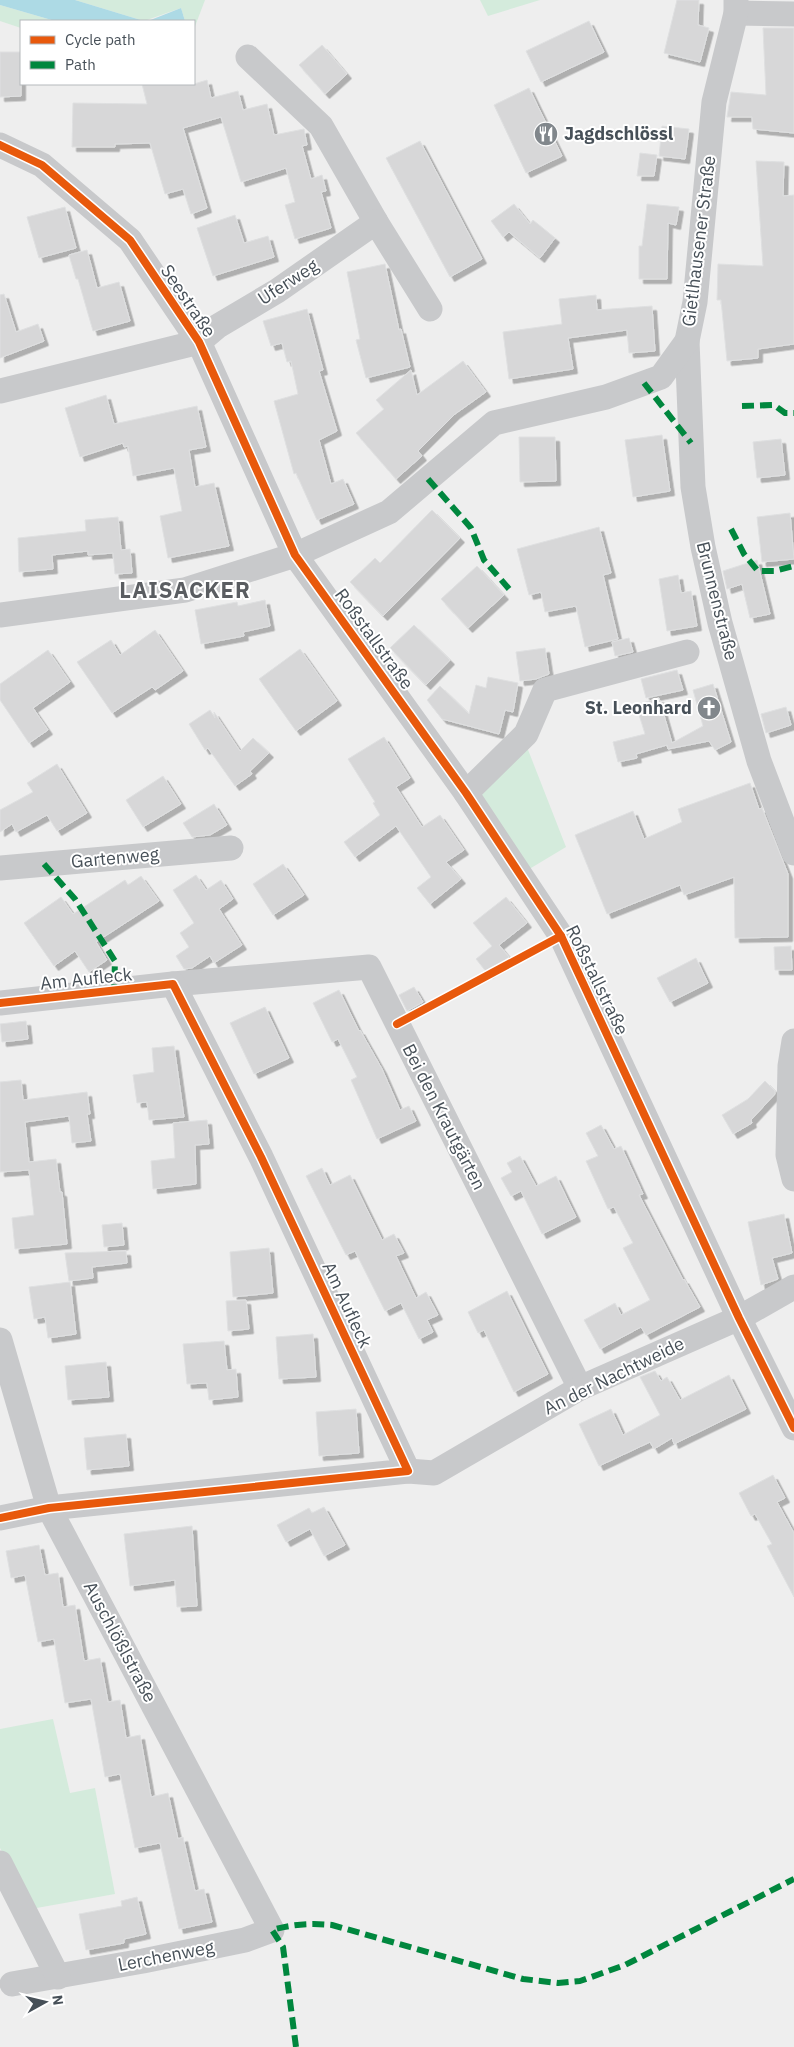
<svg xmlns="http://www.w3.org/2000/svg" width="794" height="2047" viewBox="0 0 794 2047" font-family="'IBM Plex Sans',sans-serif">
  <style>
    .green { fill: #d4ebdc }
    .water { fill: #addae5 }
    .building { fill: #d7d7d8; stroke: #dfe0e1; filter: url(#shadow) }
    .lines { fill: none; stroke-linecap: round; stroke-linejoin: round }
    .street { stroke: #c8c9cb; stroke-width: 25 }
    .quiet { stroke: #00873e; stroke-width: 6; stroke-dasharray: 12 6; stroke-linecap: butt }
    .cycleway-casing { stroke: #fff; stroke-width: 11 }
    .cycleway { stroke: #e8590c; stroke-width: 8 }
    .labels { text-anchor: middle; stroke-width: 4; stroke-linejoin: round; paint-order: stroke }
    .poi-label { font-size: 18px; font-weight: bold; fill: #475058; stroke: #fff; text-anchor: start }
    .street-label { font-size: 18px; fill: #475058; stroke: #fff }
    .district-label { font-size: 22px; font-weight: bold; letter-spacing: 1px; fill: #5a5d61; stroke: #fff }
  </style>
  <defs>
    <filter id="shadow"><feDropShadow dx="4.5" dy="4.5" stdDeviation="0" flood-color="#0004"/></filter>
  </defs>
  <rect width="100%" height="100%" fill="#eee"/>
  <g class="green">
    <polygon points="75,0 205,0 194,29 194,21 185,21 181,8 144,21"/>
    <polygon points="480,0 540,0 488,16"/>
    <polygon points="0,5 55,21 21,21 21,28 0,21"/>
    <polygon points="525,742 566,847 526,871 474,793"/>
    <polygon points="53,1719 70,1793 95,1788 115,1894 31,1909 0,1848 0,1729"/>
  </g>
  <g class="water">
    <polygon points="0,0 75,0 144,21 55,21 0,5"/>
    <polygon points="181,8 185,21 148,21"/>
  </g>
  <g class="building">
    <polygon points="677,0 699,0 698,25 709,28 700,62 664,53"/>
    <polygon points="589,21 604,52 541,82 526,51"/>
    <polygon points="763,28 794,28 794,133 753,129 752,117 727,117 731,92 766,95"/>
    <polygon points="322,45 347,74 325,94 299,65"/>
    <polygon points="0,52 21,52 21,96 0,97"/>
    <polygon points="207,80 211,98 238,91 243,110 267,104 274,135 304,129 307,145 302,146 311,179 322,175 326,191 321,192 331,228 295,239 285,205 295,202 286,168 241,182 221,117 183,128 207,208 191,214 183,189 165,194 150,143 115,144 115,147 72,147 73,103 147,104 142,84 194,84"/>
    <polygon points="529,88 562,156 526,173 494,105"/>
    <polygon points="662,126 689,129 685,159 659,156"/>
    <polygon points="420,141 482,259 450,277 386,158"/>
    <polygon points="640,153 657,155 654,176 637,176"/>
    <polygon points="756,161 784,162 783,196 794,195 794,344 758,349 758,358 727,361 721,300 717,300 718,264 763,266"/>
    <polygon points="514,204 530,224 533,220 555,238 540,258 509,232 503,237 491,221"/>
    <polygon points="647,204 679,207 676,225 668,223 667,279 639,279 639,246 642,246"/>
    <polygon points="65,207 76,248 39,258 27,217"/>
    <polygon points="235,215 244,243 268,236 274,257 213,276 197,228"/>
    <polygon points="87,250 97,288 119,282 130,321 93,331 78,279 76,279 69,255"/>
    <polygon points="385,264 399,330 401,329 410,367 366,378 356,340 360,339 347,272"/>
    <polygon points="4,294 16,332 38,324 44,341 0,358 0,295"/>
    <polygon points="596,295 597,310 652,306 655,351 629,353 627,330 568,338 573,369 509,379 503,332 562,324 559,299"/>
    <polygon points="307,309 323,370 319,371 337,431 319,440 331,484 343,479 354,504 317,520 296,473 294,474 274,401 298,394 291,361 287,362 282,343 271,346 263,321"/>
    <polygon points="463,361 486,392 455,414 418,451 422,456 396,479 356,433 384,409 376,400 411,370 417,395"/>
    <polygon points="106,395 114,424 197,406 206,447 189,450 195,487 214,483 229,546 168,558 160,516 182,511 174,468 133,476 128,446 124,447 123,443 80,457 65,408"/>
    <polygon points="662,435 670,491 633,497 625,440"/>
    <polygon points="519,437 555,437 556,481 520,482"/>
    <polygon points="781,439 785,475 757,478 753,442"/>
    <polygon points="432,510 460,538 383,616 350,582 375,558 380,563"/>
    <polygon points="790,513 794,559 762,562 757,517"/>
    <polygon points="118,517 121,550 130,549 132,573 115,574 113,553 88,555 88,551 52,555 53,569 19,572 18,538 86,531 85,520"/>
    <polygon points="599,527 611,573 603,575 618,639 585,647 576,606 545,612 541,592 529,595 517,549"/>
    <polygon points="757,560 770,614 750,618 742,584 727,589 723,571"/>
    <polygon points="477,566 504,595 468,628 441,599"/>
    <polygon points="678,575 681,593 691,591 697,626 667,631 659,579"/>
    <polygon points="265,600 270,626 243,632 244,636 201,644 195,610 237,602 238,606"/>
    <polygon points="414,625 450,660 426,685 390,648"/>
    <polygon points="155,630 183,671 155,690 152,687 112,713 77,662 111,640 120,655"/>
    <polygon points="629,638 633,652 615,656 612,642"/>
    <polygon points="545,648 549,674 536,679 520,681 516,652"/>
    <polygon points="300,649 337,701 296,731 259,679"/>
    <polygon points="48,650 70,682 33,708 48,730 29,743 0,700 0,684"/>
    <polygon points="677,670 683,690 646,698 641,679"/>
    <polygon points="488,677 518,683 513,712 505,710 499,734 442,719 427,700 440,686 469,714 476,685 486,688"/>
    <polygon points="713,684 731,742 715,750 709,741 668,749 667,745 636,754 637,758 618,762 613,742 645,734 636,705 659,698 672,743 703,726 693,690"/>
    <polygon points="786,707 791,725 766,733 761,714"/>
    <polygon points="210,710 215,718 214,712 240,751 253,738 269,753 250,771 252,774 235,786 208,748 205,750 189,724"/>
    <polygon points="384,737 410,778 396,787 422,827 440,815 464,850 446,862 461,879 430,904 417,888 431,877 396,826 355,857 344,842 380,815 373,803 375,802 348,759"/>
    <polygon points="57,764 87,813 57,831 47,815 16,832 12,824 0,832 0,810 33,792 27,783"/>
    <polygon points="163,776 181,804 143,827 126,800"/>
    <polygon points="750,783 759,809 762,808 788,874 788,937 735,938 734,877 684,895 680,885 607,914 575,835 633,811 644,839 682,822 678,809"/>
    <polygon points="214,804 227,825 210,835 192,837 183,823"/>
    <polygon points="283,864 304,895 273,915 253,884"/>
    <polygon points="196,875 206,890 221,880 233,899 219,909 242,945 214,963 210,956 192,968 184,969 176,956 189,947 180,933 194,923 173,890"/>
    <polygon points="141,876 159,901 96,942 107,960 89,972 75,951 54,966 24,923 61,897 73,914 125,880 128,885"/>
    <polygon points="506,897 527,923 499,945 509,957 488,974 476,959 492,946 473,923"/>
    <polygon points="791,946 792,970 775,970 774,947"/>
    <polygon points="696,958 708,983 670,1002 657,978"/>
    <polygon points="414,987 423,1002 407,1011 399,995"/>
    <polygon points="339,990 359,1031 360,1030 382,1069 400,1110 409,1106 416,1121 377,1139 351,1080 357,1077 338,1039 332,1042 313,1003"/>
    <polygon points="265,1007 289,1058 254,1074 230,1023"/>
    <polygon points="26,1021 28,1039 2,1042 0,1024"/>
    <polygon points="174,1046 184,1117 149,1120 147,1102 137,1103 133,1075 154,1072 152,1048"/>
    <polygon points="21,1080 23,1100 87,1092 90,1114 87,1114 91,1141 72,1143 69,1116 25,1122 29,1162 56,1159 60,1192 62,1192 67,1244 15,1249 12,1218 34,1215 29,1170 0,1172 0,1082"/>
    <polygon points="765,1081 775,1091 775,1094 751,1120 752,1123 733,1134 722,1115 748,1099"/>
    <polygon points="207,1120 209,1144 195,1145 196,1184 153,1189 151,1161 175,1158 173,1123"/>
    <polygon points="601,1125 614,1149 621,1146 643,1194 639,1195 683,1280 684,1279 700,1307 646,1335 641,1327 600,1349 584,1320 615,1303 621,1315 650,1300 623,1248 633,1243 614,1207 608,1209 586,1161 598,1156 586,1133"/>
    <polygon points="520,1156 536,1186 556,1176 576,1217 542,1234 521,1191 511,1196 501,1178 512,1172 507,1163"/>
    <polygon points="322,1168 330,1185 350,1175 382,1240 394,1234 404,1253 396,1256 416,1298 426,1292 438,1315 427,1320 433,1332 419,1339 401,1303 385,1311 355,1251 346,1255 306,1176"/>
    <polygon points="784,1214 792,1253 772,1258 778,1279 761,1285 748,1222"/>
    <polygon points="122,1223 124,1245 104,1247 102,1225"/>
    <polygon points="269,1248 273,1293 233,1297 230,1252"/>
    <polygon points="126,1251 127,1263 92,1267 93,1278 69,1281 65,1253"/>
    <polygon points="70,1282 76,1334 48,1338 45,1317 34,1319 29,1287"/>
    <polygon points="507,1291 548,1374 514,1392 484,1330 478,1333 468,1312"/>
    <polygon points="246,1300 249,1329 228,1331 226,1301"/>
    <polygon points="313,1334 316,1377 279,1379 276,1337"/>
    <polygon points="224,1341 227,1370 236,1369 238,1397 209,1400 207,1383 187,1384 183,1344"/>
    <polygon points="106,1362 109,1397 68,1400 65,1366"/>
    <polygon points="655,1371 661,1381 667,1377 680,1400 729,1375 746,1409 674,1444 672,1438 654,1449 650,1442 599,1466 579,1424 611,1409 623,1435 660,1415 640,1377"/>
    <polygon points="356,1409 359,1453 319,1456 316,1412"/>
    <polygon points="126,1434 129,1466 87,1470 84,1438"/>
    <polygon points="773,1475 785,1498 777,1502 794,1533 794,1597 767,1546 772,1544 755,1514 751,1516 739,1493"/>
    <polygon points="324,1507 345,1545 324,1556 310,1529 286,1542 277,1525 309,1508 312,1513"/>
    <polygon points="192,1526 197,1606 177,1607 175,1580 130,1586 124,1534"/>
    <polygon points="39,1545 45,1575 58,1573 63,1607 75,1605 84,1661 100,1658 108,1702 120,1700 126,1738 140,1735 151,1797 168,1793 178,1839 183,1837 195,1891 204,1889 212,1922 179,1929 160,1843 135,1848 120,1774 105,1777 91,1699 65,1703 54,1639 38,1642 25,1575 11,1578 6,1551"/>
    <polygon points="137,1897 146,1934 124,1939 124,1943 86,1950 79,1914 122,1906 121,1901"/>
  </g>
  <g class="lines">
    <g class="street">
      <polyline points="736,13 794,14"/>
      <polyline points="248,57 321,126 376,222"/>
      <polyline points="0,145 42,165 130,240 199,342 295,555 466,793 561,936 739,1318 794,1428"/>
      <polyline points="687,341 693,487 703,547 720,623 759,761 794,853"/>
      <polyline points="0,391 199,342 218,326 277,291 376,222 430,309"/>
      <polyline points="0,615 185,590 295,555 389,512 494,423 606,397 661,377 687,341 695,302 714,102 736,13 736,0"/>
      <polyline points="466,793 526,734 545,690 687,652"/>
      <polyline points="0,868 231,848"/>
      <polyline points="173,984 369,967 580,1388"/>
      <polyline points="0,1003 173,984 261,1157 408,1471 49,1508 0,1518"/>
      <polyline points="794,1041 790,1066 788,1155 794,1179"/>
      <polyline points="0,1340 49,1508 272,1930 245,1940 143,1961 12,1984"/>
      <polyline points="408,1471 434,1473 580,1388 739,1318 794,1287"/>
      <polyline points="0,1863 58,1977"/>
    </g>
    <g class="quiet">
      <polyline points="644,383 691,443"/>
      <polyline points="742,406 774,405 785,413 794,413"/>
      <polyline points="428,479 471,528 484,560 510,590"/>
      <polyline points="731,529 744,554 758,571 774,571 794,566"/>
      <polyline points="44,864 75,899 115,961 114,991"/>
      <path d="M296,2047L283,1947L272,1930C293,1924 311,1923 332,1925L523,1979L558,1983L580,1981L625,1965L794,1879"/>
    </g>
    <g class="cycleway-casing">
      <g id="cycleway">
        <polyline points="0,145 42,165 130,240 199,342 295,555 466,793 561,936 739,1318 794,1428"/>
        <polyline points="0,1003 173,984 261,1157 408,1471 49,1508 0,1518"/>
        <polyline points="397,1024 561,936"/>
      </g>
    </g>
    <use href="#cycleway" class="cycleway"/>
  </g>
  <defs>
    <g id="restaurant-disc" transform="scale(1.25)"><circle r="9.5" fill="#81878c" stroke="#fff"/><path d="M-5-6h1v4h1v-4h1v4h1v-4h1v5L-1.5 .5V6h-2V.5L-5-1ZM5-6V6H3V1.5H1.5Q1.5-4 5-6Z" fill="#fff"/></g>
    <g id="church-disc" transform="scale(1.25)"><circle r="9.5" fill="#81878c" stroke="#fff"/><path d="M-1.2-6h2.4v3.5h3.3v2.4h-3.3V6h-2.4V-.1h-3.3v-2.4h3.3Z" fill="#fff"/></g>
  </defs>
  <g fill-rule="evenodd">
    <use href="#restaurant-disc" x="546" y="134"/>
    <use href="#church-disc" x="709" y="708"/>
  </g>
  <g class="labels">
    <g class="poi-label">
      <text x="564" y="140">Jagdschlössl</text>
      <text x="692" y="714" text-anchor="end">St. Leonhard</text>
    </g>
    <g class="street-label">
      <text transform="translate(699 241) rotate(-83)" y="6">Gietlhausener Straße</text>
      <text transform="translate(288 282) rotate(-33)" y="6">Uferweg</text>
      <text transform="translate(188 301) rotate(56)" y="6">Seestraße</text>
      <text transform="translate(717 601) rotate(76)" y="6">Brunnenstraße</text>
      <text transform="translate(374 639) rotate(54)" y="6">Roßstallstraße</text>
      <text transform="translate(115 858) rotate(-5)" y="6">Gartenweg</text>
      <text transform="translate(86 979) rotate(-6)" y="6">Am Aufleck</text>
      <text transform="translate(597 980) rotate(64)" y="6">Roßstallstraße</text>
      <text transform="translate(444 1117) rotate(63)" y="6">Bei den Krautgärten</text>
      <text transform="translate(347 1305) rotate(65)" y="6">Am Aufleck</text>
      <text transform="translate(614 1376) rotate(-26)" y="6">An der Nachtweide</text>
      <text transform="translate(120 1642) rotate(62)" y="6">Auschlößlstraße</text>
      <text transform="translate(166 1956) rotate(-11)" y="6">Lerchenweg</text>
    </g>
    <g class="district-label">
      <text x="185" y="598">LAISACKER</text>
    </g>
  </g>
  <rect x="20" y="20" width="175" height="65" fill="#ffffff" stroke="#b5b9bc"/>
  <rect x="30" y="36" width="25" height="8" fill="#e8590c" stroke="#b5b9bc"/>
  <text x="65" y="45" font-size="15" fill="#475058">Cycle path</text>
  <rect x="30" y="61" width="25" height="8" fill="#00873e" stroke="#b5b9bc"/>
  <text x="65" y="70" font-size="15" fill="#475058">Path</text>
  <g transform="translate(45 2002) rotate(82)" stroke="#ffffff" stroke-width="4" paint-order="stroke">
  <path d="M0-4L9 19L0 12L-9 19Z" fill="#475058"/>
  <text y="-8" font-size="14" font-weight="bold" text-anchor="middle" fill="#475058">N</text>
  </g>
</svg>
